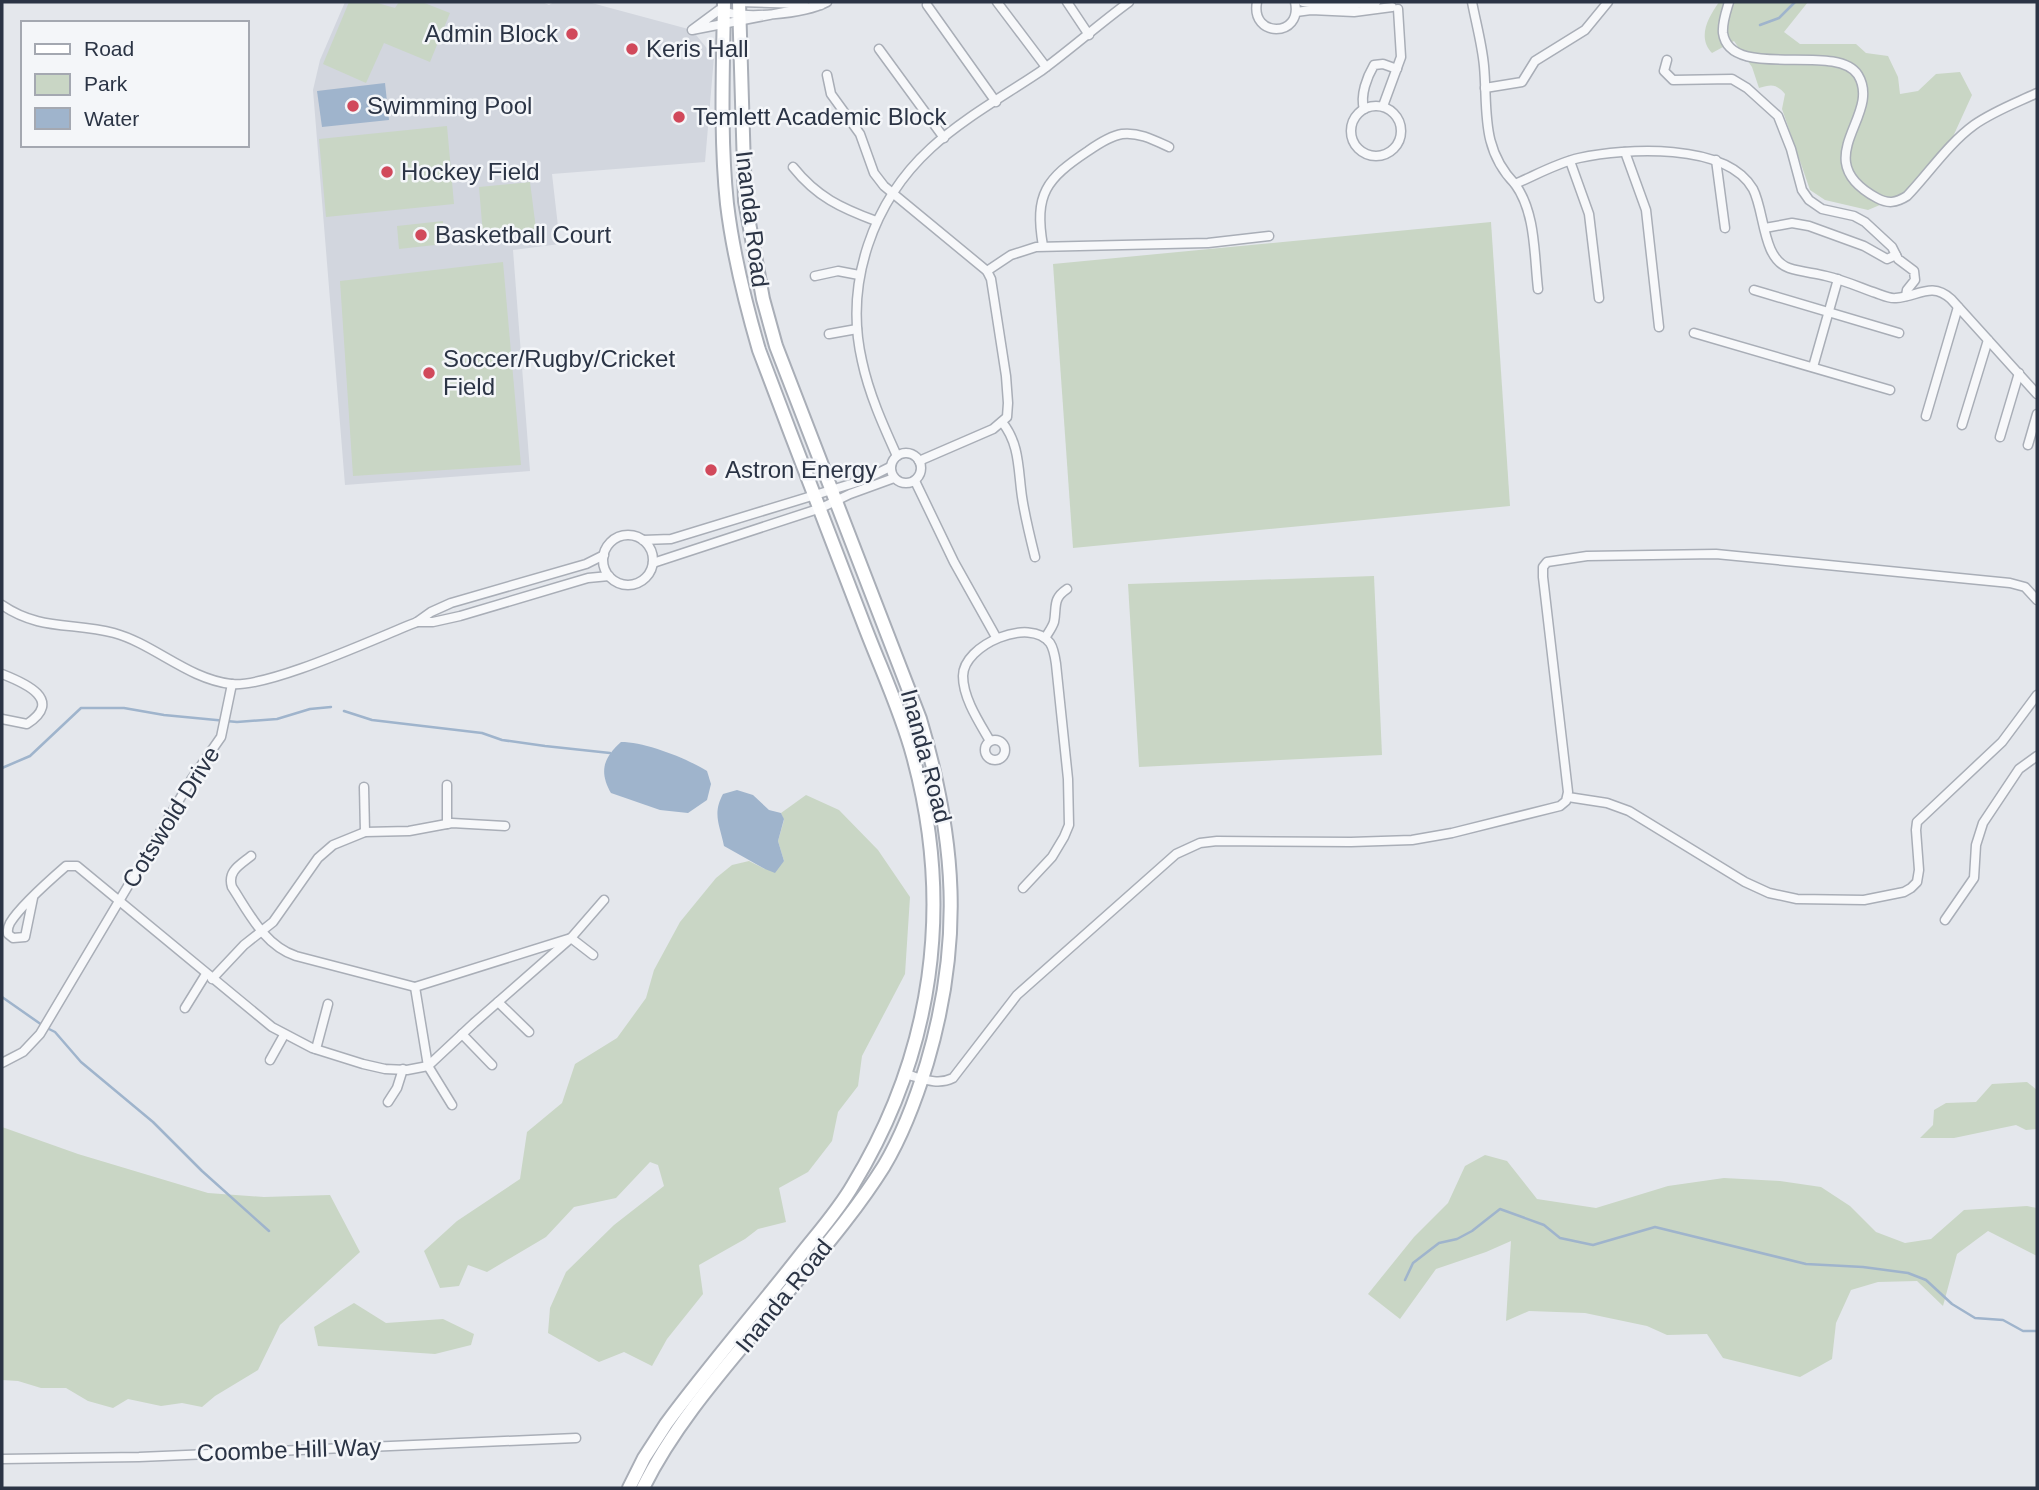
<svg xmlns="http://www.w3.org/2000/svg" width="2039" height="1490" viewBox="0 0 2039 1490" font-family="Helvetica,sans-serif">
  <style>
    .built { fill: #d2d6de }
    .green { fill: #c9d6c5 }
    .water { fill: #9fb4cc }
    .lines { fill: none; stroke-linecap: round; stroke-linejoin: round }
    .stream { stroke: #9fb4cc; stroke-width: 2.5 }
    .street-casing { stroke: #a9aeb7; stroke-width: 11 }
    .secondary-casing { stroke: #a9aeb7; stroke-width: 16 }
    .street { stroke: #f7f8fa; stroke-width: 8 }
    .secondary { stroke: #fff; stroke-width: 12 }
    .poi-dot { fill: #d1495b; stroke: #f4f6f9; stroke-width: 2.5 }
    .labels { text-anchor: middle; stroke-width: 5; stroke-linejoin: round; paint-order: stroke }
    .poi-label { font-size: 24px; fill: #2b3445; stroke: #f4f6f9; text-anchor: start }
    .street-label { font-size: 24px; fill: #2b3445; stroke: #f4f6f9 }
  </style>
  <rect width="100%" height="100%" fill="#e4e7ec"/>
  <polygon class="built" points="345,2 542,2 549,5 554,2 588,2 692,30 714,57 705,162 552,174 560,244 513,250 530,471 345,485 313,90 320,60"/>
  <g class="green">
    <polygon points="349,2 374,2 395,8 399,2 422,2 450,13 430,62 384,43 366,83 323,64"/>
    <path d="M1719,2H1808L1784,32L1800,44H1856L1866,53L1888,56L1898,77L1900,94L1918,91L1936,74L1960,72L1972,95L1951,141L1901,196L1868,210L1825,200L1810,190L1782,109L1785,94C1776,84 1772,84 1759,88L1752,67L1734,41L1712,53C1697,37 1708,18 1719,2Z"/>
    <polygon points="447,126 454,204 326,217 319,139"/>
    <polygon points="530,182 536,229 483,235 479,187"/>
    <polygon points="443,221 444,244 399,249 397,226"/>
    <polygon points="1491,222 1510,506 1073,548 1053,264"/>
    <polygon points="503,262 521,465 353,476 340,281"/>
    <polygon points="1374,576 1382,755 1139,767 1128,584"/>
    <polygon points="806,795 839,810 878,850 910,897 905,974 862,1056 858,1086 838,1112 832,1141 808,1172 779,1188 786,1222 758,1229 745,1239 699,1265 703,1294 667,1339 652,1366 624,1352 599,1362 548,1333 550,1308 566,1272 614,1225 664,1186 658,1165 650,1162 616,1198 574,1207 546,1237 487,1272 468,1265 459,1286 440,1288 424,1251 457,1221 520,1179 527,1132 562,1103 575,1064 617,1038 646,998 654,970 680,922 716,878 732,865 749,861 765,869 784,861 778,841 784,820 781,813"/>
    <polygon points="2027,1082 2037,1090 2037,1129 2026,1130 2016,1125 1954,1138 1920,1138 1933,1125 1934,1110 1946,1103 1976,1102 1992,1084"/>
    <polygon points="2,1127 78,1154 208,1193 264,1197 330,1195 360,1252 280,1325 258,1370 215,1396 202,1407 182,1403 161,1406 128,1399 113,1408 88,1401 66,1388 41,1388 18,1381 2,1380"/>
    <polygon points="1485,1155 1507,1161 1537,1199 1596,1208 1668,1186 1724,1178 1780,1181 1821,1187 1850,1206 1876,1232 1905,1243 1931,1239 1964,1210 2027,1206 2037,1208 2037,1256 1988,1231 1957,1254 1943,1306 1917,1281 1878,1282 1851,1290 1836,1323 1832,1359 1800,1377 1723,1358 1707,1334 1667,1335 1647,1326 1585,1313 1529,1311 1506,1321 1511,1241 1486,1252 1436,1269 1400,1319 1368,1294 1414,1237 1448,1203 1465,1166"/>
    <polygon points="354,1303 386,1323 443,1319 474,1334 471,1345 435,1354 318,1346 314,1327"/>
  </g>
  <g class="water">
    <polygon points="385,83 389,120 322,127 317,91"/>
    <path d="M621,742C645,742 686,758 707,771L711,784L707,800L688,813L660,810L611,793C599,772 603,758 621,742Z"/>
    <path d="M737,790L753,795L769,810L781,813L784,819L778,841L784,861L775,873L765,869L724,846C720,825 712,814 723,794Z"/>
  </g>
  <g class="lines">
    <g class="stream">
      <polyline points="1760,25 1779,18 1795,2"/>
      <polyline points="344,711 372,720 482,733 502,740 545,746 610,753"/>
      <polyline points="2,768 30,756 81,708 124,708 164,715 237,722 277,719 310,709 331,707"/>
      <polyline points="2,997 42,1025"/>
      <polyline points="47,1028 55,1032 81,1062 153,1122 202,1171 269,1231"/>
      <polyline points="1405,1280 1413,1263 1439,1243 1457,1239 1472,1231 1500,1209 1544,1225 1560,1238 1593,1245 1655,1227 1806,1264 1863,1267 1908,1273 1926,1280 1952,1304 1975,1318 2003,1320 2023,1331 2037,1331"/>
    </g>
    <g class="street-casing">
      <g id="street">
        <polyline points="739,2 804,4"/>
        <polyline points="997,2 1046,67"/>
        <polyline points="1067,2 1089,35"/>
        <path d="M1257,2C1250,38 1303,38 1295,2"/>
        <polyline points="1303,2 1338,6 1376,2"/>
        <path d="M1472,2C1476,23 1482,44 1484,66C1488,109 1480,148 1515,184C1536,175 1557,163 1579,158C1625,148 1726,142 1753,189C1765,212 1762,259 1789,268C1801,272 1814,273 1826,276C1843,280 1859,287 1876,293C1882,295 1889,299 1896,298C1918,297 1931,281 1951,299L2037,394"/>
        <path d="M1729,2C1726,12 1722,23 1723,33C1730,82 1837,41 1858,75C1883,116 1805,159 1877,198C1888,204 1896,203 1907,196C1929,173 1948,144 1974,125C1994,111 2016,103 2037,93"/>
        <path d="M821,5L692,30L719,10C743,20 804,14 827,2"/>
        <polyline points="927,5 996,102"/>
        <polyline points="1296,12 1311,10 1354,12 1392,7"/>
        <polyline points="879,49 944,138"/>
        <polyline points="1667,60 1664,71 1673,80 1732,79 1747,88 1778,116 1791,149 1802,190 1809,200 1822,209 1854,216 1865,222 1892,247 1898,259 1914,271 1915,280 1907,290 1906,296"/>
        <polyline points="827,75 831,94 860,134 874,173 884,186 987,271 991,279 1006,376 1008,403 1007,417 993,429 919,461"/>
        <polyline points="1485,88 1522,82 1535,61 1585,30 1608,2"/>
        <circle cx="1376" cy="131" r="25"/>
        <polyline points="1383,106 1401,57 1398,9"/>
        <path d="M1364,109C1360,95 1367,77 1374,65L1383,64L1397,69"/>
        <polyline points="1625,152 1646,210 1659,327"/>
        <polyline points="1716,160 1725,228"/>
        <polyline points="1570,161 1589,214 1599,298"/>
        <path d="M793,167C817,197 841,208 876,221"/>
        <path d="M1515,184C1536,213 1534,255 1538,289"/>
        <polyline points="1765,228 1792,223 1809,226 1864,246 1887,259 1896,255"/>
        <path d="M1043,246C1034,194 1046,179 1088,151C1098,144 1110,136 1122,134C1139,132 1154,140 1169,147"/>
        <polyline points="987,271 1011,255 1036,247 1208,243 1269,236"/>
        <polyline points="815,276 838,271 859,275"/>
        <polyline points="1754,290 1899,333"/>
        <polyline points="1694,333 1890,390"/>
        <polyline points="829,334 857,329"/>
        <polyline points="1813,367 1838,279"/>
        <polyline points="1926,416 1958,307"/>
        <path d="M1002,422C1020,444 1018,470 1022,497C1025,517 1030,537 1035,557"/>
        <polyline points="1962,425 1988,340"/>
        <polyline points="2000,437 2019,373"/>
        <polyline points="2028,445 2037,414"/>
        <circle cx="906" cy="468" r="15"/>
        <path d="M897,456C883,425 869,394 862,361C844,283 873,201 931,148C964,118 1004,96 1041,71C1071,49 1099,24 1129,2"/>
        <polyline points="915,481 954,562 996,637"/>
        <circle cx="628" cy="560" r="25"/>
        <polyline points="643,540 671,539 864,480 890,467"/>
        <polyline points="653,563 821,508 850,494 894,478"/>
        <path d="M2,605C40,631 73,622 114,633C154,644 188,679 231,684C269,688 376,638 417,622L431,612L451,603L586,564L604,555"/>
        <polyline points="417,622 433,622 460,616 588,578 609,576"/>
        <path d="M1045,638C1048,633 1052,628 1054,622C1057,607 1052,599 1067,589"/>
        <path d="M2,674C25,683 64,700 27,724L2,719"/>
        <circle cx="995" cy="750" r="10"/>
        <path d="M990,741C979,722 963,698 963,676C963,645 1030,616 1050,643C1054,649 1055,657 1056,664L1068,779L1069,825L1064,837L1052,857L1023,888"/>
        <polyline points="447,785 447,824"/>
        <polyline points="364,787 365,832"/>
        <polyline points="1568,797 1607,803 1629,811 1745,882 1769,893 1797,899 1864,900 1904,892 1911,888 1917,882 1919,870 1916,830 1917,822 2002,742 2037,695"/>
        <path d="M251,856C240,865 227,871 232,887C249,913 264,945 296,956L415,987L571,938L593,955"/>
        <path d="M33,898L25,937L13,938L8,934C8,929 7,929 10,923C19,908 51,879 66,866H77L272,1027L312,1048L363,1064L385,1069L407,1070L428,1066L474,1023L571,938L604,900"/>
        <polyline points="1945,920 1974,878 1976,845 1983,823 2019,769 2037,756"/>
        <polyline points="212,979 244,945 273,922 318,858 333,845 365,832 409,831 452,823 505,826"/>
        <polyline points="415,987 428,1066 452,1105"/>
        <polyline points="498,1002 529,1032"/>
        <polyline points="185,1008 206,974"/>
        <polyline points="462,1034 492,1065"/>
        <polyline points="316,1049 328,1004"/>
        <polyline points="270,1060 284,1035"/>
        <polyline points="2,1063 23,1052 40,1034 191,780 221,737 232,684"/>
        <path d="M905,1074C921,1078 937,1086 953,1078L1017,995L1176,854L1200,843L1217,841L1351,842L1412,840L1452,833L1560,806L1566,801L1568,792L1543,577V567L1547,562L1587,556L1716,554L2010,583L2025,587L2037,600"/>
        <polyline points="388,1102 397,1088 403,1069"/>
        <polyline points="2,1459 139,1457 576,1438"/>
      </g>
    </g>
    <g class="secondary-casing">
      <g id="secondary">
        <path d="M629,1488L644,1458L666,1424C708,1367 755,1313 799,1257C817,1234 838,1211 853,1185C933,1053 954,906 913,756C901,711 880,667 863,622C829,532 793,441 759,350C745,302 733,254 727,204C720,138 723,69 724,2"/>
        <path d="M643,1488C677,1419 732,1360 781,1300C816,1257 854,1214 884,1166C903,1134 916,1099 927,1063C963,941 956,840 920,719L776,346L763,299L745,201L739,2"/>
      </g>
    </g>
    <use href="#street" class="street"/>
    <use href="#secondary" class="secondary"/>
  </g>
  <g class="poi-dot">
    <circle cx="572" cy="34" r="7"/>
    <circle cx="632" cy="49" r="7"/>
    <circle cx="353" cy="106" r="7"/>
    <circle cx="679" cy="117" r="7"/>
    <circle cx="387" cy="172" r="7"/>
    <circle cx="421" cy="235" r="7"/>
    <circle cx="429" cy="373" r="7"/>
    <circle cx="711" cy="470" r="7"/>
  </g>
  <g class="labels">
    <g class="poi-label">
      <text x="558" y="42" text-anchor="end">Admin Block</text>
      <text x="646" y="57">Keris Hall</text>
      <text x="367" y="114">Swimming Pool</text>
      <text x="693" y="125">Temlett Academic Block</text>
      <text x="401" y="180">Hockey Field</text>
      <text x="435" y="243">Basketball Court</text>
      <text x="443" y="367">Soccer/Rugby/Cricket<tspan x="443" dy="28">Field</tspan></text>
      <text x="725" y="478">Astron Energy</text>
    </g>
    <g class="street-label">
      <text transform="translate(752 219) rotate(83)" y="8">Inanda Road</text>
      <text transform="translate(926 756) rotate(75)" y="8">Inanda Road</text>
      <text transform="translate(171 817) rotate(-58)" y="8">Cotswold Drive</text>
      <text transform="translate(784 1296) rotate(-51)" y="8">Inanda Road</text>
      <text transform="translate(289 1450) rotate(-2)" y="8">Coombe Hill Way</text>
    </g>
  </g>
  <rect width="2039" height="1490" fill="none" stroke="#2b3445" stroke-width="7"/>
  <rect x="21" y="21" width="228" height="126" fill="#f4f6f9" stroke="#a4a8b1" stroke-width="2"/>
  <rect x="35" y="44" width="35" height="10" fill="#ffffff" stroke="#a4a8b1" stroke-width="2"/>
  <text x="84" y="56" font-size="21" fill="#2b3445">Road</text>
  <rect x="35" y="74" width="35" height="21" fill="#c9d6c5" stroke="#a4a8b1" stroke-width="2"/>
  <text x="84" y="91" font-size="21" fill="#2b3445">Park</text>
  <rect x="35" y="108" width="35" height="21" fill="#9fb4cc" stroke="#a4a8b1" stroke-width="2"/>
  <text x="84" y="126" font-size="21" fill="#2b3445">Water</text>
</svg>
